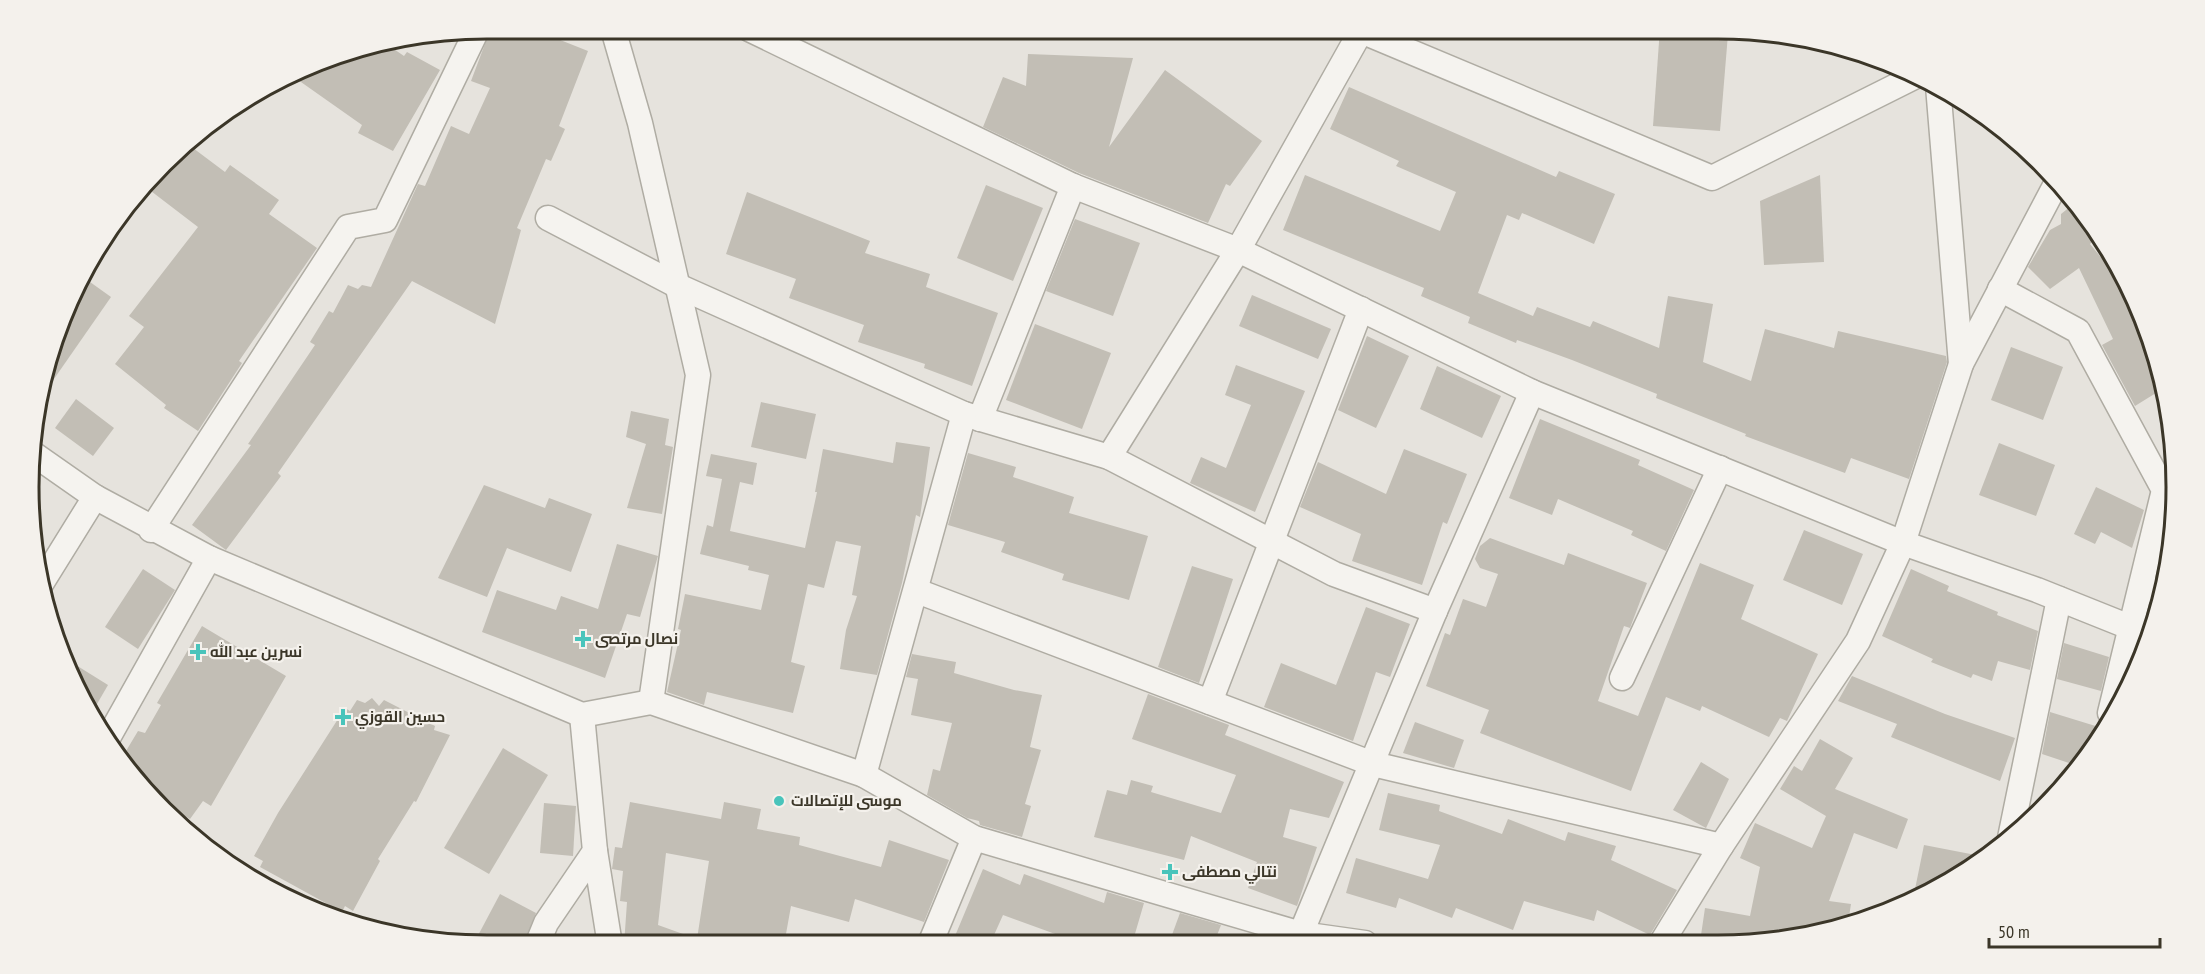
<svg xmlns="http://www.w3.org/2000/svg" width="2205" height="974" viewBox="0 0 2205 974" font-family="'PT Sans Narrow',Cairo,sans-serif">
  <style>
    .building { fill: #c2beb5; fill-rule: evenodd }
    .lines { fill: none; stroke-linecap: round; stroke-linejoin: round }
    .minor-casing { stroke: #afaca3; stroke-width: 27 }
    .minor { stroke: #f5f3ef; stroke-width: 24 }
    .poi-dot { fill: #49c4bb; stroke: #f4f1ec; stroke-width: 2 }
    .labels { text-anchor: middle; stroke-width: 4.5; stroke-linejoin: round; paint-order: stroke }
    .poi-label { font-size: 15px; font-weight: bold; fill: #3b3628; stroke: #f4f1ec; text-anchor: start }
    .rim { fill: none; stroke: #3b3628; stroke-width: 3 }
  </style>
  <rect width="100%" height="100%" fill="#e6e3dd"/>
  <g class="building">
    <polygon points="491,28 530,28 588,51 559,126 565,129 551,161 546,159 517,228 521,230 495,324 412,281 278,473 281,476 226,550 192,525 251,445 248,444 315,345 310,342 329,311 333,313 348,285 358,289 362,285 371,287 418,184 425,186 451,126 469,134 490,88 471,81"/>
    <polygon points="1660,28 1728,34 1720,131 1653,126"/>
    <polygon points="388,45 404,56 407,52 440,70 393,151 358,133 362,125 291,75 339,53"/>
    <polygon points="1028,54 1133,58 1109,147 1165,70 1262,141 1230,186 1226,184 1208,223 1079,173 983,127 1003,77 1026,86"/>
    <polygon points="1349,87 1556,177 1559,171 1615,194 1594,244 1522,213 1519,220 1507,215 1478,293 1533,316 1537,307 1590,327 1593,321 1659,348 1668,296 1713,304 1703,362 1751,381 1765,329 1834,348 1838,331 1946,356 1947,362 1909,479 1851,458 1845,473 1745,436 1746,434 1656,398 1657,394 1572,360 1517,340 1516,343 1468,323 1470,317 1421,296 1424,288 1283,230 1305,175 1440,231 1456,192 1396,166 1399,161 1330,129"/>
    <polygon points="185,142 225,172 230,165 279,200 269,214 317,248 239,361 242,363 198,431 164,408 166,405 115,364 144,327 129,316 198,227 147,188"/>
    <polygon points="1820,175 1824,262 1764,265 1760,201"/>
    <polygon points="986,185 1043,208 1013,281 957,258"/>
    <polygon points="747,192 870,241 865,253 930,274 926,287 998,313 972,386 924,368 925,364 858,342 864,325 789,298 796,279 726,254"/>
    <polygon points="2076,202 2099,235 2090,244 2117,277 2123,274 2129,285 2161,369 2164,388 2135,406 2102,345 2113,339 2079,268 2050,289 2028,267 2050,230 2061,224 2061,214"/>
    <polygon points="1075,219 1140,243 1113,316 1046,291"/>
    <polygon points="83,277 111,297 47,389 42,386"/>
    <polygon points="1252,295 1331,329 1318,359 1239,326"/>
    <polygon points="1035,324 1111,353 1082,429 1006,400"/>
    <polygon points="1367,336 1409,356 1376,428 1338,410"/>
    <polygon points="2011,347 2063,367 2043,420 1991,400"/>
    <polygon points="1236,365 1305,391 1255,512 1190,483 1201,457 1226,468 1251,405 1225,395"/>
    <polygon points="1437,366 1501,396 1482,438 1420,409"/>
    <polygon points="76,399 114,428 93,456 55,428"/>
    <polygon points="761,402 816,414 806,459 751,447"/>
    <polygon points="631,411 669,419 665,445 673,447 662,514 627,508 646,444 626,437"/>
    <polygon points="1540,419 1640,460 1638,465 1694,490 1666,551 1631,535 1633,531 1558,499 1552,515 1509,498"/>
    <polygon points="896,442 930,447 920,517 916,515 902,583 877,675 840,669 846,630 857,596 852,595 861,546 836,541 824,588 808,584 791,662 805,666 793,713 707,692 704,705 667,692 681,630 678,629 685,594 761,610 769,575 748,570 749,566 700,554 707,525 713,527 722,479 706,476 711,454 757,463 753,485 740,482 730,531 805,548 817,492 815,492 823,449 893,463"/>
    <polygon points="1999,443 2055,465 2036,516 1979,495"/>
    <polygon points="1404,449 1467,474 1447,524 1443,522 1422,585 1352,561 1361,534 1300,507 1318,462 1386,494"/>
    <polygon points="968,453 1016,467 1013,477 1074,497 1069,513 1148,536 1129,600 1062,580 1064,574 1001,552 1005,542 948,525"/>
    <polygon points="484,485 545,508 549,498 592,514 571,572 507,548 487,597 438,578"/>
    <polygon points="2096,487 2144,510 2132,548 2101,532 2095,544 2074,534"/>
    <polygon points="2170,525 2173,527 2171,554 2165,548"/>
    <polygon points="1804,530 1863,554 1842,605 1783,580"/>
    <polygon points="1490,538 1564,565 1568,553 1647,583 1630,628 1624,626 1598,701 1638,716 1700,563 1754,585 1741,619 1818,654 1787,721 1780,718 1769,737 1702,706 1700,711 1666,697 1631,791 1480,733 1489,710 1426,686 1445,633 1450,635 1463,599 1486,607 1498,574 1480,568 1475,559 1480,546"/>
    <polygon points="617,544 658,556 640,617 627,614 605,678 482,632 497,590 556,610 561,596 598,609"/>
    <polygon points="1192,566 1233,579 1199,683 1158,667"/>
    <polygon points="143,569 175,590 138,649 105,627"/>
    <polygon points="1911,569 1949,586 1947,591 1998,612 1997,615 2038,631 2030,670 1998,661 1992,681 1973,674 1971,678 1931,662 1933,659 1882,636"/>
    <polygon points="1366,607 1410,624 1390,677 1376,672 1353,741 1264,707 1281,663 1336,685"/>
    <polygon points="202,626 286,676 211,806 203,801 190,819 159,800 123,756 138,731 145,733 161,705 157,703"/>
    <polygon points="2064,643 2109,657 2101,691 2057,679"/>
    <polygon points="912,654 956,662 954,673 1014,690 1042,695 1030,747 1041,750 1025,804 1031,806 1022,837 980,825 979,821 967,818 927,795 933,769 940,771 952,723 911,715 918,679 906,677"/>
    <polygon points="63,657 108,685 90,716 86,708"/>
    <polygon points="1852,676 1945,714 2015,738 2000,781 1891,737 1897,724 1838,701"/>
    <polygon points="1148,694 1229,725 1225,735 1344,782 1329,818 1290,809 1283,837 1317,847 1297,906 1248,888 1257,862 1191,836 1184,860 1094,837 1107,790 1127,795 1131,780 1153,786 1151,792 1221,813 1236,775 1132,739"/>
    <polygon points="372,698 379,706 384,700 435,726 434,730 450,735 416,802 414,801 378,859 380,861 353,911 345,906 342,912 260,867 263,861 254,856 278,813 345,708 350,711 357,700 365,703"/>
    <polygon points="2050,712 2102,728 2081,767 2042,754"/>
    <polygon points="1415,722 1464,740 1454,768 1403,753"/>
    <polygon points="1820,739 1853,758 1835,789 1908,819 1897,849 1854,833 1829,901 1851,904 1848,923 1810,933 1784,930 1782,941 1778,942 1700,942 1705,908 1750,916 1760,867 1740,858 1755,823 1812,848 1826,816 1780,789 1794,766 1802,771"/>
    <polygon points="503,748 548,775 489,874 444,848"/>
    <polygon points="1701,762 1729,779 1706,828 1673,810"/>
    <polygon points="1388,793 1440,805 1439,811 1502,834 1508,819 1565,841 1568,832 1616,846 1611,860 1677,890 1650,935 1597,910 1594,921 1524,901 1513,930 1456,908 1452,918 1399,898 1396,908 1346,893 1356,858 1428,879 1440,845 1379,830"/>
    <path d="M630,802L721,819L724,802L761,809L757,829L800,837L799,845L881,867L889,840L949,860L924,922L855,899L849,922L791,906L784,945H624L627,902L620,901L623,871L612,869L615,847L622,848ZM666,853L709,861L697,939L658,925Z"/>
    <polygon points="544,803 576,806 573,856 540,853"/>
    <polygon points="1924,845 1986,857 1913,899"/>
    <polygon points="983,869 1020,885 1024,874 1104,903 1107,892 1144,903 1132,944 1073,944 1057,938 1058,935 1003,915 990,944 973,944 955,936"/>
    <polygon points="500,894 536,913 523,945 474,943"/>
    <polygon points="1180,913 1221,925 1214,943 1169,943"/>
  </g>
  <g class="lines">
    <g class="minor-casing">
      <g id="minor">
        <polyline points="613,29 640,123 698,375 651,702"/>
        <polyline points="749,29 1073,186 1238,250 1532,392 1903,543 2037,590 2132,628"/>
        <polyline points="1938,86 1961,364"/>
        <polyline points="548,218 678,286 964,414 1109,457 1334,574 1435,611"/>
        <polyline points="2000,289 2078,331 2164,490 2110,713"/>
        <polyline points="980,419 1073,186"/>
        <polyline points="35,455 95,497 209,558 582,715 651,702 864,775 974,838 1301,934 1365,943"/>
        <polyline points="1109,457 1238,250 1361,31 1712,178 1916,76"/>
        <polyline points="151,530 348,227 385,220 477,30"/>
        <polyline points="41,584 95,497"/>
        <polyline points="2142,586 2162,594"/>
        <polyline points="917,591 1373,764 1721,846"/>
        <polyline points="1622,678 1720,468"/>
        <polyline points="1210,702 1361,309"/>
        <polyline points="108,738 209,558"/>
        <polyline points="864,775 964,414"/>
        <polyline points="2010,838 2059,599"/>
        <polyline points="595,851 610,945"/>
        <polyline points="1662,942 1721,846 1858,641 1903,543 1961,364 2057,182"/>
        <polyline points="1297,943 1435,611 1532,392"/>
        <polyline points="930,944 974,838"/>
        <polyline points="537,945 546,923 595,851 582,715"/>
      </g>
    </g>
    <use href="#minor" class="minor"/>
  </g>
  <g class="poi-dot">
    <path d="M580 630h6v6h6v6h-6v6h-6v-6h-6v-6h6z"/>
    <path d="M195 643h6v6h6v6h-6v6h-6v-6h-6v-6h6z"/>
    <path d="M340 708h6v6h6v6h-6v6h-6v-6h-6v-6h6z"/>
    <circle cx="779" cy="801" r="6"/>
    <path d="M1167 863h6v6h6v6h-6v6h-6v-6h-6v-6h6z"/>
  </g>
  <g class="labels">
    <g class="poi-label">
      <text x="595" y="644">نصال مرتصى</text>
      <text x="210" y="657">نسرين عبد الله</text>
      <text x="355" y="722">حسين القوزي</text>
      <text x="791" y="806">موسى للإتصالات</text>
      <text x="1182" y="877">نتالي مصطفى</text>
    </g>
  </g>
  <path d="M0 0H2205V974H0ZM487 39H1718A448 448 0 0 1 2166 487V487A448 448 0 0 1 1718 935H487A448 448 0 0 1 39 487V487A448 448 0 0 1 487 39Z" fill="#f4f1ec" fill-rule="evenodd"/>
  <path class="rim" d="M487 39H1718A448 448 0 0 1 2166 487V487A448 448 0 0 1 1718 935H487A448 448 0 0 1 39 487V487A448 448 0 0 1 487 39Z"/>
  <path d="M1989 938v9h171v-9" fill="none" stroke="#3b3628" stroke-width="3"/>
  <text x="1998" y="938" font-size="18" fill="#3b3628" stroke="#f4f1ec" stroke-width="4.5" paint-order="stroke">50 m</text>
</svg>
